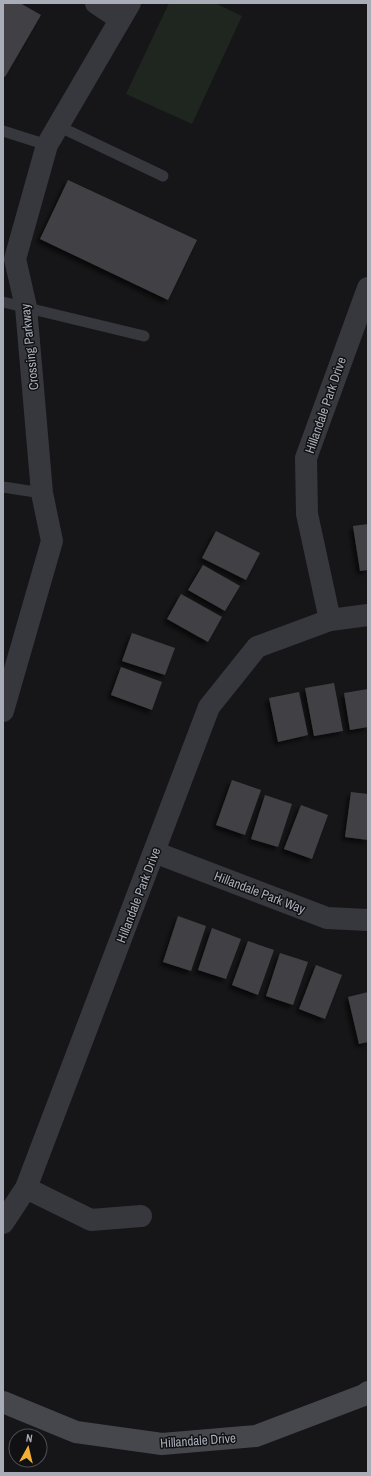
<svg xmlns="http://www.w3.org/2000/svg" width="371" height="1476" viewBox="0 0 371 1476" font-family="'Archivo Narrow',sans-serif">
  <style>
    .green { fill: #1e261f }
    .building { fill: #404145; filter: url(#shadow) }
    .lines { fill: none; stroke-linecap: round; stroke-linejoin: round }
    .service { stroke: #37383d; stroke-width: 11 }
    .minor { stroke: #37383d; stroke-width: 22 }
    .secondary { stroke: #45474d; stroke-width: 22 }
    .labels { text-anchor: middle; stroke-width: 3; stroke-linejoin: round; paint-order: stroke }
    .street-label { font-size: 13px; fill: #a8adb8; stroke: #111113 }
  </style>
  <defs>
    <filter id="shadow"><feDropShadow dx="-3.5" dy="3.5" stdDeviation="2" flood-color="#0009"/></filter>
  </defs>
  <rect width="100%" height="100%" fill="#161618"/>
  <polygon class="green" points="169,3 215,3 242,16 192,124 126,94"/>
  <g class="building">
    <polygon points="3,3 20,3 41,15 5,77 3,76"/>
    <polygon points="68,180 197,240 168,300 40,239"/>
    <polygon points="368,524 368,570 360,571 353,526"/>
    <polygon points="216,531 260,553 246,580 202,558"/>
    <polygon points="203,565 240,586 225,611 188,590"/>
    <polygon points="181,594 222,617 208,642 167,619"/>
    <polygon points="132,633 175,648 165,675 122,661"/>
    <polygon points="121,667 162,682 152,710 111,695"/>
    <polygon points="334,683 343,731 314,736 305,688"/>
    <polygon points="368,689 368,727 350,730 344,693"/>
    <polygon points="299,692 308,735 278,742 269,698"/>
    <polygon points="232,780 261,790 245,835 216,825"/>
    <polygon points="351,792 368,794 368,840 345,837"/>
    <polygon points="265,795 292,804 278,847 251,839"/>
    <polygon points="301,805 328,815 312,859 284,849"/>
    <polygon points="178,916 206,926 191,971 163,962"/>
    <polygon points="212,928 241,939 226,979 198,970"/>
    <polygon points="248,941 274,950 258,995 232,985"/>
    <polygon points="280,953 308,962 293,1005 266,996"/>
    <polygon points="316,965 342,975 325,1019 299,1009"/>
    <polygon points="368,992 368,1042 359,1044 348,997"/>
  </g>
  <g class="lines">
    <g class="service">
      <polyline points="58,126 163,176"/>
      <polyline points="3,131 47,145"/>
      <polyline points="3,302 144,336"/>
      <polyline points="3,487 42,493"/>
    </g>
    <g class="minor">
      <polyline points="96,3 120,19"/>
      <polyline points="330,620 368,615"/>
      <polyline points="3,711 52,541 42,493 26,307 15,259 47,145 130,3"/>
      <polyline points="154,852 327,918 368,920"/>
      <polyline points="26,1188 91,1220 141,1216"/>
      <polyline points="3,1223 26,1188 209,707 257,647 330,620 307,514 306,458 368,288"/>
    </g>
    <polyline class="secondary" points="3,1402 76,1432 162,1444 256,1436 364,1395 368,1392"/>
  </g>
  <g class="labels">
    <g class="street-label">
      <text transform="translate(29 347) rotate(-96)" y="5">Crossing Parkway</text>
      <text transform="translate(325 405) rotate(-71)" y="5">Hillandale Park Drive</text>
      <text transform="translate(260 892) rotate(21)" y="5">Hillandale Park Way</text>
      <text transform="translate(138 895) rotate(-69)" y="5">Hillandale Park Drive</text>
      <text transform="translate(198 1440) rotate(-4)" y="5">Hillandale Drive</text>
    </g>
  </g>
  <rect width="371" height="1476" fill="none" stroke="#a8adb8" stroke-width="8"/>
  <g transform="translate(28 1448) rotate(8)"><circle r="19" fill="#111113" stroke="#4d4f55"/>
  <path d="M0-3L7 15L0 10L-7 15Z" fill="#f2b134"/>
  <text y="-6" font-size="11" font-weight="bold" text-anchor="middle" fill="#a8adb8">N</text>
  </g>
</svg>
